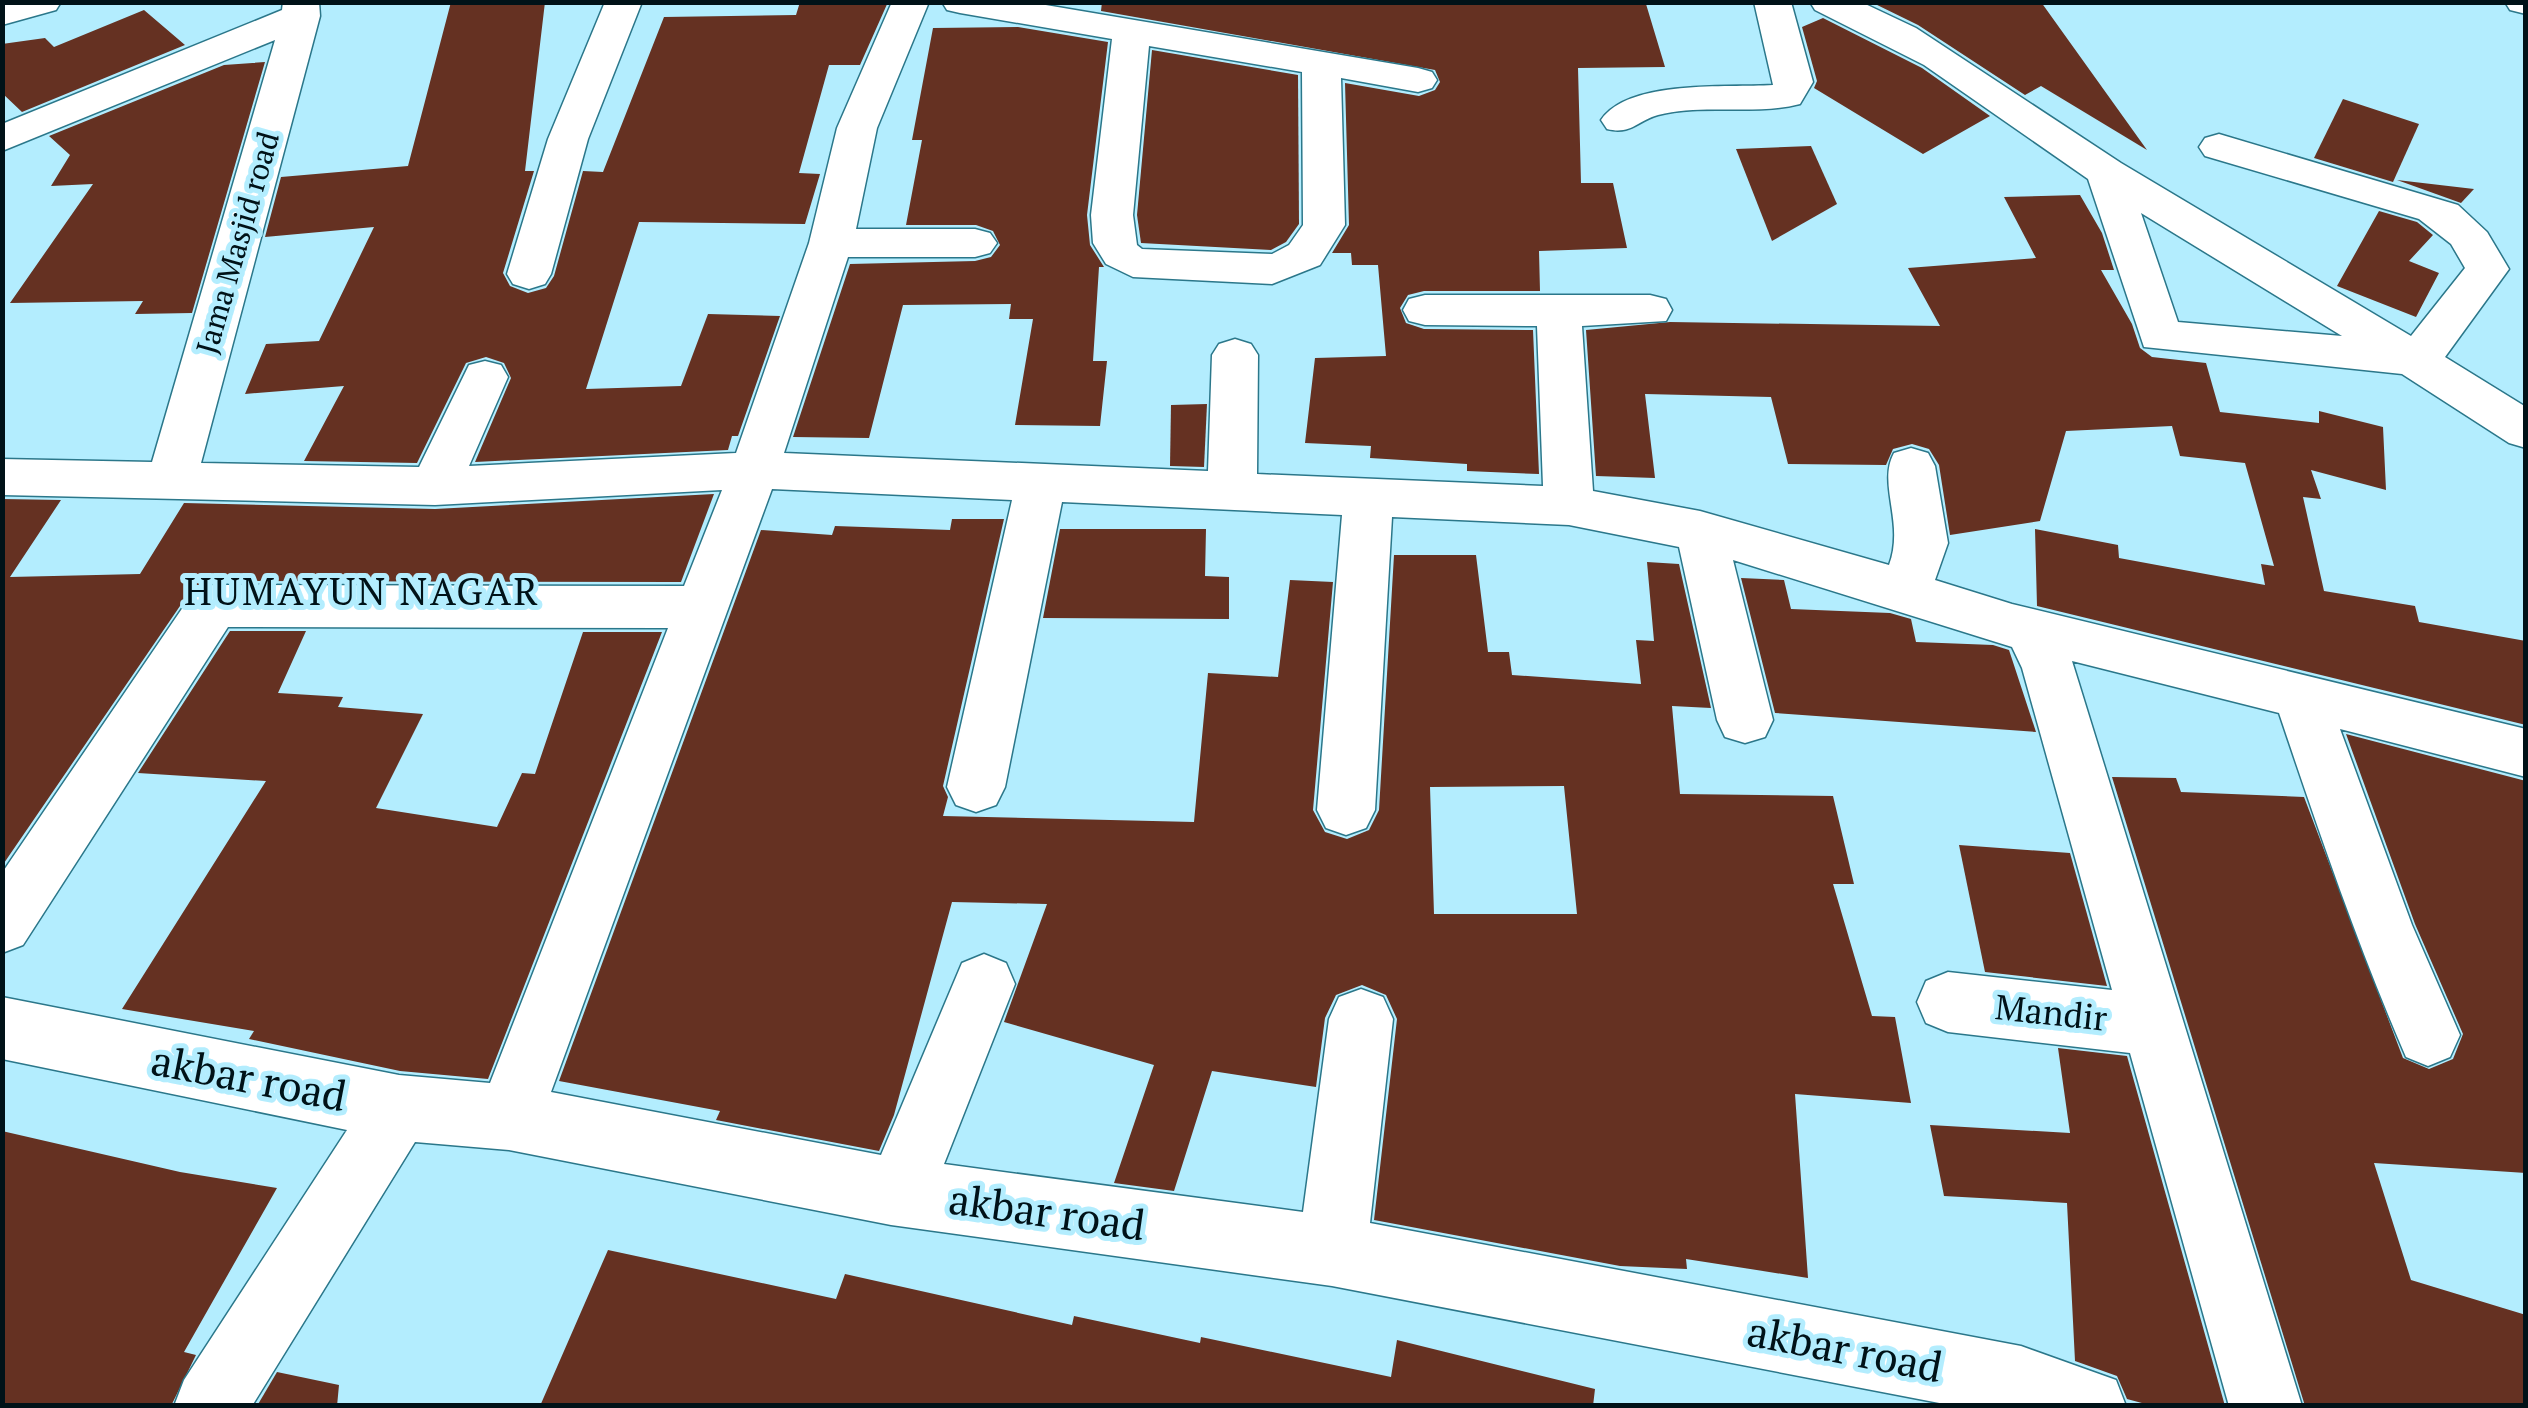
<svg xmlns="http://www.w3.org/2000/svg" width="2528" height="1408" viewBox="0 0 2528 1408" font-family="'PT Serif',serif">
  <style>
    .building { fill: #653122; fill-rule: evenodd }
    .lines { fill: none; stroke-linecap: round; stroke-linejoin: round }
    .minor-casing { stroke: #2b778a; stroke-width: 3 }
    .trunk-casing { stroke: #2b778a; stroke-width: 3 }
    .minor { fill: #fff; fill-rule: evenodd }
    .trunk { fill: #fff; fill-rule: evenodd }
    .labels { text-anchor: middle; stroke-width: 10; stroke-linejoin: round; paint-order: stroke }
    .far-street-label { font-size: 30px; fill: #001218; stroke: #b3edfe }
    .street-label { font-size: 35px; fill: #001218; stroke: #b3edfe }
    .neighbourhood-label { font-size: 38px; letter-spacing: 2.5px; fill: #001218; stroke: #b3edfe }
    .near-street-label { font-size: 42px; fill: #001218; stroke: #b3edfe }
  </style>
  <rect width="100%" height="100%" fill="#b3edfe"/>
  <g class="building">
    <polygon points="451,2 545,2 525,171 534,171 503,273 510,286 528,293 546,288 554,276 583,171 603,172 664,17 796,15 800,2 888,2 860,65 829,65 799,173 820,174 805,224 639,222 586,389 681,386 708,314 780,316 738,436 732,436 728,450 475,462 511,378 504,363 486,357 466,363 417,463 304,461 344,386 245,394 266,344 319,341 374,227 265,237 281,177 408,166"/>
    <polygon points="1102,2 1646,4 1665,67 1578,68 1581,183 1613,183 1627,248 1539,251 1540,291 1424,291 1408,295 1400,308 1406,323 1424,329 1533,330 1539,474 1467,471 1467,464 1370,458 1371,446 1305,443 1315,358 1386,356 1378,265 1352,265 1351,253 1332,253 1349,225 1345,83 1419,96 1435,90 1440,82 1435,70 1101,11"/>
    <polygon points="1871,2 2041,2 2147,150 2041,86 2025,95 1918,25"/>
    <polygon points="144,10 185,45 22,112 2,93 2,44 45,38 54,47"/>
    <polygon points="1823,18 1922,68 1990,116 1923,154 1814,88 1817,81 1802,27"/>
    <polygon points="1018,27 1108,42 1087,215 1090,245 1104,267 1099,267 1093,361 1107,361 1100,426 1015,425 1033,319 1009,319 1011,304 903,305 869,438 793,437 850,264 975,261 991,257 1000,245 993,231 976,225 906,225 922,140 912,140 933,28"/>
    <polygon points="1152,50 1298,75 1299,224 1286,242 1271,250 1141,243 1137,215"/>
    <polygon points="265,62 192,313 135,314 143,301 10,303 93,184 51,186 70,155 49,136 224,65"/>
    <polygon points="2343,99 2419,124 2393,182 2314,158"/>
    <polygon points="1811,146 1837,204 1772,241 1736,149"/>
    <polygon points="2397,180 2474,189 2461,203"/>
    <polygon points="2080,195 2102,233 2114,270 2101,270 2132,324 2140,348 2152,357 2206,363 2220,412 2319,423 2319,411 2383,427 2386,490 2311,470 2321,499 2303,497 2324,591 2415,606 2419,622 2526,641 2526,725 2037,606 2035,529 2118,545 2119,558 2265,585 2261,564 2274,566 2245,463 2180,456 2172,426 2066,431 2040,521 1950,535 1939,465 1929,449 1912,444 1893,449 1886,465 1788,464 1771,397 1645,394 1655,478 1596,476 1586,330 1670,322 1940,326 1908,268 2036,258 2004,197"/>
    <polygon points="2379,211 2417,222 2433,235 2409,261 2439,273 2416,317 2337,286"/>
    <polygon points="1207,404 1204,467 1170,466 1171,405"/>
    <polygon points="714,494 681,582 213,581 193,587 2,866 2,499 61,500 10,577 140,574 184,503 435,509"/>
    <path d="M952,519H1004L943,786L948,797L943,816L1194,822L1208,673L1278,677L1290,580L1333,582L1313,810L1325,832L1347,839L1369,830L1379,810L1394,555H1476L1488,652H1509L1512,675L1641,684L1636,640L1654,641L1647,562L1679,564L1711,708L1672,706L1680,794L1833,796L1854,884H1833L1872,1016L1895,1017L1911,1103L1795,1094L1808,1278L1686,1259L1687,1269L1620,1266L1374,1220L1397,1019L1386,995L1362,985L1336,995L1325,1018L1316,1087L1212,1071L1174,1191L1114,1183L1154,1065L1004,1022L1047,904L952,902L894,1115L879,1151L716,1120L720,1111L559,1081L761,530L832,535L835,526L950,530ZM1564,786L1577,914H1434L1430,787Z"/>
    <polygon points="1060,529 1206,529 1205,576 1229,577 1229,619 1043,618"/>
    <polygon points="1741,578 1784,580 1791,609 1890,613 1911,619 1916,642 1993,645 2009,650 2036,732 1775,713"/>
    <polygon points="230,631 306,631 278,693 343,697 338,707 423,714 376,808 497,827 522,773 535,774 583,632 662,632 488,1079 400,1071 249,1039 254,1031 122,1009 266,781 138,773"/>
    <polygon points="2346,734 2526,781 2526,1173 2374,1163 2411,1280 2526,1315 2526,1406 2305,1406 2112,777 2176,778 2181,792 2304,797 2403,1058 2429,1069 2453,1059 2463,1034 2415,924"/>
    <polygon points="1959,845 2070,853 2107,986 1985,972"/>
    <polygon points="2058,1048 2127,1056 2225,1406 2153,1406 2127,1399 2117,1376 2075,1361 2067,1203 1944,1196 1930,1125 2070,1133"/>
    <polygon points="2,1131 180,1172 277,1188 184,1352 196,1355 171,1406 2,1406"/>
    <polygon points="608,1250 836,1299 845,1274 1072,1325 1074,1316 1200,1343 1201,1337 1391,1377 1397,1340 1595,1389 1593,1406 540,1406"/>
    <polygon points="277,1372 339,1385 337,1406 257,1406"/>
  </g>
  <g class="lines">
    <g class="minor-casing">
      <g id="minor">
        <path d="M283,2H319L320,16L201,463L419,467L469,365L485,361L501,365L508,377L469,466L736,453L809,243L837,128L892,2H929L877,128L856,229H975L990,233L997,243L990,253L975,257H848L784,453L1208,471L1212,355L1219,344L1235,339L1251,344L1258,355L1257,474L1543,486L1537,326L1425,325L1409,321L1403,310L1409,299L1425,295H1650L1666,299L1672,310L1666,321L1582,326L1593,491L1700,511L1889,565C1905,523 1877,484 1894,453L1911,448L1928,453L1935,466L1948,543L1935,580L2012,604L2526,729V777L2340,729L2412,925L2460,1035L2450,1057L2428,1066L2406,1057C2357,944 2318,829 2279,713L2072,661L2302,1406H2229L2130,1053L1948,1032L1926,1023L1917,1002L1926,981L1948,972L2112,990L2022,668L2012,647L1733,560L1773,720L1765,737L1745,743L1725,737L1717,720L1679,547L1569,525L1392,517L1375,810L1366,828L1346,835L1326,828L1317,810L1342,515L1062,502L1005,787L996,805L976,812L956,805L947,787L1012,500L772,489L551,1092L881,1155L962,963L984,954L1006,963L1015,984L944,1164L1303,1212L1329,1019L1339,997L1361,989L1383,997L1393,1019L1370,1223L2021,1346L2116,1380L2126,1406H1955L1332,1286L891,1225L509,1150L415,1142L252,1406H174L184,1380L347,1130L2,1059V997L399,1075L490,1083L668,628L228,627L23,945L2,953V873L194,591L213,585L684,586L722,490L435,505L2,495V459L152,462L275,40L2,151V124L282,10Z"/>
        <polygon points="605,2 642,2 588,139 551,274 545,284 529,289 513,284 507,274 548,139"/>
        <path d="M942,2H1028L1418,68L1432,72L1437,80L1432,88L1418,92L1341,78L1345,225L1320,265L1272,284L1133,277L1106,264L1093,243L1091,215L1112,39L960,13L947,10ZM1149,46L1302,72L1303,225L1289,245L1272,254L1142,249L1137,245L1133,215Z"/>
        <path d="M1754,2H1791L1813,82L1800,104C1754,116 1703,103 1658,115C1637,121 1631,135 1607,129L1601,120C1629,79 1727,88 1773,85Z"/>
        <path d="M1810,2H1861L1916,28L2121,163L2411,336L2465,268L2451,244L2419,219L2205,156L2199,147L2205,138L2219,134L2458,205L2487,232L2509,269L2445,357L2526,407V448L2509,443L2402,374L2144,347L2088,179L1924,65L1815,10ZM2141,213L2342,336L2178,322Z"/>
        <polygon points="2505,2 2526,2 2526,14 2510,10"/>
      </g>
    </g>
    <g class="trunk-casing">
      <polygon id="trunk" points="2,2 61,2 56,10 2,25"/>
    </g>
    <use href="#minor" class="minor"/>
    <use href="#trunk" class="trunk"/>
  </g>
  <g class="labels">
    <g class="far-street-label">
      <text transform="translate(238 243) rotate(-74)" y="10">Jama Masjid road</text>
    </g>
    <g class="street-label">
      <text transform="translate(2051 1013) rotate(6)" y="12">Mandir</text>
    </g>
    <g class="neighbourhood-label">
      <text x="362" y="605">HUMAYUN NAGAR</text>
    </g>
    <g class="near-street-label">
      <text transform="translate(249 1078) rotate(11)" y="15">akbar road</text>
      <text transform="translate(1047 1212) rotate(8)" y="15">akbar road</text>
      <text transform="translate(1845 1349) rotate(11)" y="15">akbar road</text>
    </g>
  </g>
  <rect width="2528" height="1408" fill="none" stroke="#001218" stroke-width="10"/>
</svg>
